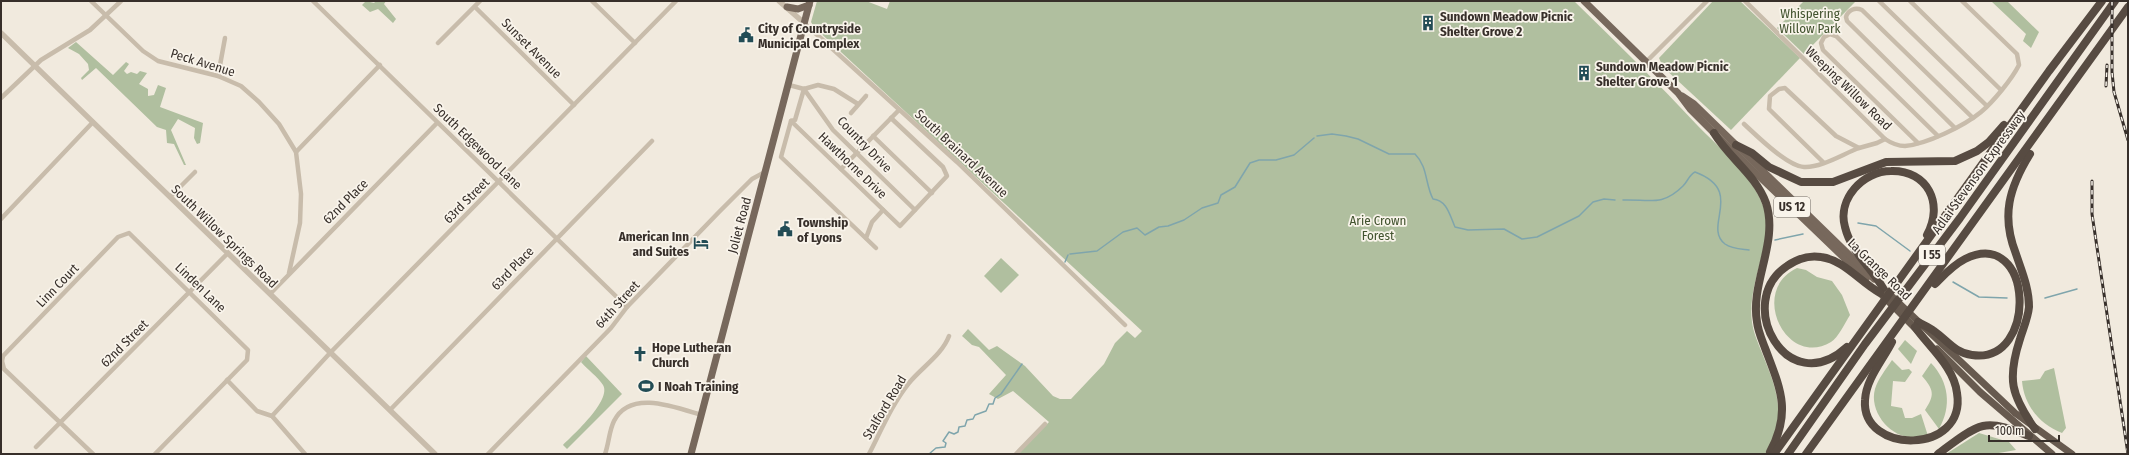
<svg xmlns="http://www.w3.org/2000/svg" width="2129" height="455" viewBox="0 0 2129 455" font-family="'Fira Sans Condensed',sans-serif">
  <style>
    .green { fill: #b0bf9f }
    .lines { fill: none; stroke-linecap: round; stroke-linejoin: round }
    .stream { stroke: #7fa5ac; stroke-width: 1.5 }
    .minor { stroke: #c8bcab; stroke-width: 4.5 }
    .tertiary { stroke: #c8bcab; stroke-width: 5.5 }
    .primary { stroke: #77685c; stroke-width: 7 }
    .trunk { stroke: #675a4f; stroke-width: 7 }
    .motorway { stroke: #574b42; stroke-width: 8 }
    .rail-casing { stroke: #372f2a; stroke-width: 3 }
    .rail { stroke: #f9f4eb; stroke-width: 1.5; stroke-dasharray: 4.5; stroke-linecap: butt }
    .labels { text-anchor: middle; stroke-width: 3.5; stroke-linejoin: round; paint-order: stroke }
    .shield { fill: #f9f4eb; stroke: #716a64; stroke-width: 1 }
    .shield-label { font-size: 12px; font-weight: bold; fill: #372f2a }
    .park-label { font-size: 13px; fill: #42532f; stroke: #f9f4eb }
    .poi-label { font-size: 13px; font-weight: bold; fill: #372f2a; stroke: #f9f4eb; text-anchor: start }
    .street-label { font-size: 13px; fill: #372f2a; stroke: #f9f4eb }
  </style>
  <rect width="100%" height="100%" fill="#f1eade"/>
  <g class="green">
    <polygon points="366,1 374,3 376,1 386,1 384,4 396,19 393,23 378,9 370,12 362,5"/>
    <path d="M817,1H866L887,9L890,1H1574C1616,42 1658,83 1698,126C1717,145 1738,164 1753,186C1758,194 1765,208 1766,217C1769,252 1747,287 1752,322C1753,331 1757,340 1760,348C1775,385 1790,417 1765,454H1018L1049,422L1013,391L998,399L989,394L1006,375L979,347L972,345L962,336L968,329L989,350L997,346L1025,366L1053,396L1060,399H1071L1104,364L1115,343L1127,331L1135,338L1142,331L814,27L811,22Z"/>
    <polygon points="1713,1 1740,1 1800,58 1731,130 1663,67 1659,58"/>
    <polygon points="1804,1 1856,1 1804,54 1777,28"/>
    <polygon points="1991,1 2007,1 2039,32 2031,48 2023,41 2026,34"/>
    <polygon points="76,42 113,75 126,62 129,64 124,71 127,74 131,72 137,74 140,71 147,73 139,84 148,89 148,96 154,95 158,85 166,88 160,107 203,123 200,143 197,144 194,138 195,128 178,119 171,130 186,165 184,165 174,144 167,143 166,130 157,127 96,68 82,80 81,78 89,70 88,64 79,54 68,48"/>
    <polygon points="1001,258 1019,275 1001,293 984,276"/>
    <path d="M1797,268L1806,270L1817,277L1832,281L1842,295L1850,315C1845,323 1838,338 1831,342C1787,369 1748,291 1797,268Z"/>
    <polygon points="1905,340 1917,351 1911,364 1898,349"/>
    <path d="M586,356L622,394L567,449L563,445C573,435 612,400 603,385C598,377 587,369 581,362Z"/>
    <path d="M1892,360L1902,370L1909,369L1912,372L1905,382L1893,381L1891,406L1902,408L1905,418H1912L1921,414L1928,436C1922,436 1915,438 1909,437C1888,435 1869,410 1875,389C1878,379 1886,369 1892,360Z"/>
    <path d="M1931,363C1949,382 1952,406 1939,429L1925,410C1935,395 1934,390 1922,376Z"/>
    <path d="M2054,368L2066,428L2062,433C2040,424 2024,406 2022,381L2040,379L2045,371Z"/>
    <polygon points="1979,433 2009,442 2016,450 1993,454 1946,454"/>
  </g>
  <g class="lines">
    <g class="stream">
      <path d="M1317,136L1332,134L1346,136L1358,139L1389,154H1415C1428,167 1425,184 1433,199C1447,200 1450,216 1455,227L1468,230L1504,229L1522,239L1537,237L1579,216L1593,202L1604,199L1615,200"/>
      <path d="M1623,200C1649,199 1662,207 1683,186C1688,181 1689,175 1695,172C1746,191 1702,226 1725,244C1732,249 1742,249 1749,250"/>
      <polyline points="1858,223 1876,226 1910,251"/>
      <polyline points="1775,240 1803,234"/>
      <polyline points="1070,254 1097,251 1123,232 1137,228 1145,235 1159,227 1168,226 1184,220 1202,208 1218,203 1221,195 1235,187 1250,163 1259,160 1276,160 1294,155 1314,138"/>
      <polyline points="1065,262 1068,255"/>
      <polyline points="1953,282 1979,297 2007,298"/>
      <polyline points="2045,298 2077,289"/>
      <polyline points="929,454 936,448 945,447 946,443 943,441 949,432 954,434 958,432 959,427 965,426 967,420 973,419 975,415 986,411 989,404 993,404 995,398 1001,394 1022,364"/>
    </g>
    <g class="minor">
      <polyline points="91,1 143,51 158,61 218,76 241,86 259,102 279,124 296,152 301,194 300,223 289,273"/>
      <polyline points="313,1 627,307"/>
      <polyline points="592,1 635,43"/>
      <path d="M1745,1L1885,139C1891,143 1897,146 1905,146C1927,144 1964,126 1981,112C1993,102 2012,79 2019,65L2017,54L1962,1"/>
      <polyline points="1879,1 1987,106"/>
      <polyline points="1910,1 2001,90"/>
      <polyline points="475,7 574,105"/>
      <polyline points="803,22 957,162 1125,325"/>
      <polyline points="438,43 480,1"/>
      <polyline points="1646,62 1707,1"/>
      <polyline points="218,76 225,38"/>
      <polyline points="789,85 804,89 818,85 834,89 858,104"/>
      <polyline points="804,89 795,120 791,121 781,157 876,248"/>
      <polyline points="804,89 833,130 915,210"/>
      <polyline points="1,98 41,60 90,30 121,1"/>
      <polyline points="851,113 866,96"/>
      <polyline points="791,121 900,226 947,176 943,167 891,118"/>
      <path d="M1744,124C1756,135 1787,166 1804,167C1821,168 1843,154 1859,148"/>
      <path d="M1955,128L1847,21L1846,17C1848,10 1855,7 1862,10L1973,118"/>
      <polyline points="873,136 932,193"/>
      <polyline points="1918,143 1823,50 1821,43 1824,37 1830,34 1836,36 1938,136"/>
      <polyline points="296,152 380,65"/>
      <polyline points="1823,162 1769,109 1770,96 1779,89 1785,88 1787,90 1836,136 1859,148 1877,143 1885,139"/>
      <polyline points="841,169 899,110"/>
      <polyline points="170,197 195,172"/>
      <polyline points="1,219 93,122"/>
      <polyline points="866,238 872,222 883,210"/>
      <polyline points="270,294 437,123"/>
      <polyline points="227,380 257,411 272,416 305,454"/>
      <polyline points="390,410 652,141"/>
      <polyline points="272,416 330,353 676,1"/>
      <polyline points="36,447 228,253"/>
      <polyline points="93,454 4,369 2,361 3,356 118,237 129,233 248,350 247,360 155,454"/>
      <polyline points="488,454 611,328 627,307 719,212 752,179 765,172"/>
      <path d="M605,454C609,443 609,431 614,421C630,389 675,407 701,415"/>
      <path d="M869,454C881,431 892,404 909,383C921,368 942,355 949,336"/>
      <polyline points="1016,454 1045,424"/>
    </g>
    <g class="tertiary">
      <polyline points="779,1 803,22"/>
      <polyline points="1,33 435,454"/>
    </g>
    <g class="primary">
      <polyline points="1584,1 1678,93 1690,109 1714,133 1866,279"/>
      <polyline points="787,7 798,9 809,5"/>
      <polyline points="1682,96 1694,104 1874,279"/>
      <polyline points="691,454 810,1"/>
    </g>
    <g class="trunk">
      <polyline points="1885,290 2015,413 2072,454"/>
      <polyline points="1882,295 1918,331"/>
      <polyline points="1937,349 1980,392 2052,454"/>
    </g>
    <g class="motorway">
      <path d="M1714,133C1729,158 1756,175 1766,203C1779,242 1750,283 1757,322C1758,331 1762,340 1765,348C1780,388 1792,411 1770,452"/>
      <polyline points="1736,145 1752,153 1769,167 1801,182 1833,182 1886,162 1955,161 1977,151 1989,142 2004,125"/>
      <path d="M2030,154C2009,188 2001,216 2016,254C2022,272 2029,288 2029,307C2028,318 2023,329 2020,339C2007,379 2011,395 2035,429"/>
      <path d="M1883,288C1871,267 1851,252 1845,227C1837,199 1863,171 1891,171C1928,170 1944,204 1927,235"/>
      <path d="M1918,322C1923,325 1929,327 1934,331C1947,340 1955,353 1972,355C2039,365 2034,225 1965,259C1953,265 1944,275 1935,284"/>
      <path d="M1892,342C1883,360 1866,379 1865,400C1861,455 1967,455 1957,393C1954,367 1929,347 1915,327"/>
      <path d="M1847,347C1787,402 1733,302 1787,266C1797,259 1809,255 1821,257C1844,260 1860,282 1880,293"/>
      <polyline points="1774,454 2049,71 2102,1"/>
      <polyline points="1788,454 1865,344 1960,218 2115,1"/>
      <polyline points="1806,454 2128,7"/>
      <path d="M1938,454C1949,446 1969,429 1983,426C1998,423 2016,431 2029,436"/>
    </g>
    <g class="rail-casing">
      <g id="rail">
        <polyline points="2112,1 2112,72 2114,92 2128,140"/>
        <polyline points="2106,86 2107,65"/>
        <polyline points="2092,181 2092,214 2128,454"/>
      </g>
    </g>
    <use href="#rail" class="rail"/>
  </g>
  <defs>
    <g id="building-bare" transform="scale(1.2)"><path d="M-4-6H4V6H1V3H-1V6H-4ZM-2.5-4.3h1.7v1.8h-1.7ZM.8-4.3h1.7v1.8H.8ZM-2.5-1h1.7V.8h-1.7ZM.8-1h1.7V.8H.8Z" fill="#224c55" stroke="#f9f4eb" stroke-width="2.5" paint-order="stroke"/></g>
    <g id="civic-bare" transform="scale(1.2)"><path d="M-.6-6.5H3V-4.5H.6V-3L4-1V1h2V6H-6V1h2V-1L-.6-3ZM-1.2 2.5V6h2.4V2.5Z" fill="#224c55" stroke="#f9f4eb" stroke-width="2.5" paint-order="stroke"/></g>
    <g id="hotel-bare" transform="scale(1.2)"><path d="M-6-4.5h1.5V1H6V5H4.5V3h-9V5H-6ZM-4 0a1.8 1.8 0 1 1 3.6 0ZM.5 0V-2.5h3Q6-2.5 6 0Z" fill="#224c55" stroke="#f9f4eb" stroke-width="2.5" paint-order="stroke"/></g>
    <g id="church-bare" transform="scale(1.2)"><path d="M-1.2-6h2.4v3.5h3.3v2.4h-3.3V6h-2.4V-.1h-3.3v-2.4h3.3Z" fill="#224c55" stroke="#f9f4eb" stroke-width="2.5" paint-order="stroke"/></g>
    <g id="stadium-bare" transform="scale(1.2)"><path d="M0-5a6.5 5 0 1 0 0 10a6.5 5 0 1 0 0-10ZM-3.5-1.8h7v3.6h-7Z" fill="#224c55" stroke="#f9f4eb" stroke-width="2.5" paint-order="stroke"/></g>
  </defs>
  <g fill-rule="evenodd">
    <use href="#building-bare" x="1428" y="23"/>
    <use href="#civic-bare" x="746" y="35"/>
    <use href="#building-bare" x="1584" y="73"/>
    <use href="#civic-bare" x="785" y="229"/>
    <use href="#hotel-bare" x="701" y="243"/>
    <use href="#church-bare" x="640" y="354"/>
    <use href="#stadium-bare" x="646" y="386"/>
  </g>
  <g class="labels">
    <g class="shield">
      <rect x="1774" y="197" width="36" height="20" rx="3"/>
      <rect x="1919" y="245" width="26" height="20" rx="3"/>
    </g>
    <g class="shield-label">
      <text x="1792" y="211">US 12</text>
      <text x="1932" y="259">I 55</text>
    </g>
    <g class="park-label">
      <text x="1810" y="18">Whispering<tspan x="1810" dy="15">Willow Park</tspan></text>
      <text x="1378" y="225">Arie Crown<tspan x="1378" dy="15">Forest</tspan></text>
    </g>
    <g class="poi-label">
      <text x="1440" y="21">Sundown Meadow Picnic<tspan x="1440" dy="15">Shelter Grove 2</tspan></text>
      <text x="758" y="33">City of Countryside<tspan x="758" dy="15">Municipal Complex</tspan></text>
      <text x="1596" y="71">Sundown Meadow Picnic<tspan x="1596" dy="15">Shelter Grove 1</tspan></text>
      <text x="797" y="227">Township<tspan x="797" dy="15">of Lyons</tspan></text>
      <text x="689" y="241" text-anchor="end">American Inn<tspan x="689" dy="15">and Suites</tspan></text>
      <text x="652" y="352">Hope Lutheran<tspan x="652" dy="15">Church</tspan></text>
      <text x="658" y="391">I Noah Training</text>
    </g>
    <g class="street-label">
      <text transform="translate(532 48) rotate(45)" y="5">Sunset Avenue</text>
      <text transform="translate(203 62) rotate(17)" y="5">Peck Avenue</text>
      <text transform="translate(1849 88) rotate(44)" y="5">Weeping Willow Road</text>
      <text transform="translate(865 144) rotate(46)" y="5">Country Drive</text>
      <text transform="translate(478 146) rotate(44)" y="5">South Edgewood Lane</text>
      <text transform="translate(962 153) rotate(43)" y="5">South Brainard Avenue</text>
      <text transform="translate(853 165) rotate(44)" y="5">Hawthorne Drive</text>
      <text transform="translate(1978 172) rotate(-54)" y="5">Adlai Stevenson Expressway</text>
      <text transform="translate(466 200) rotate(-45)" y="5">63rd Street</text>
      <text transform="translate(345 201) rotate(-45)" y="5">62nd Place</text>
      <text transform="translate(739 225) rotate(-75)" y="5">Joliet Road</text>
      <text transform="translate(225 236) rotate(44)" y="5">South Willow Springs Road</text>
      <text transform="translate(512 268) rotate(-46)" y="5">63rd Place</text>
      <text transform="translate(1880 269) rotate(44)" y="5">La Grange Road</text>
      <text transform="translate(57 285) rotate(-46)" y="5">Linn Court</text>
      <text transform="translate(201 287) rotate(44)" y="5">Linden Lane</text>
      <text transform="translate(617 304) rotate(-48)" y="5">64th Street</text>
      <text transform="translate(124 343) rotate(-45)" y="5">62nd Street</text>
      <text transform="translate(884 407) rotate(-59)" y="5">Stalford Road</text>
    </g>
  </g>
  <rect width="2129" height="455" fill="none" stroke="#372f2a" stroke-width="4"/>
  <path d="M1989 435v6h70v-6" fill="none" stroke="#372f2a" stroke-width="2"/>
  <text x="1995" y="435" font-size="12" fill="#372f2a" stroke="#f9f4eb" stroke-width="3" paint-order="stroke">100 m</text>
</svg>
